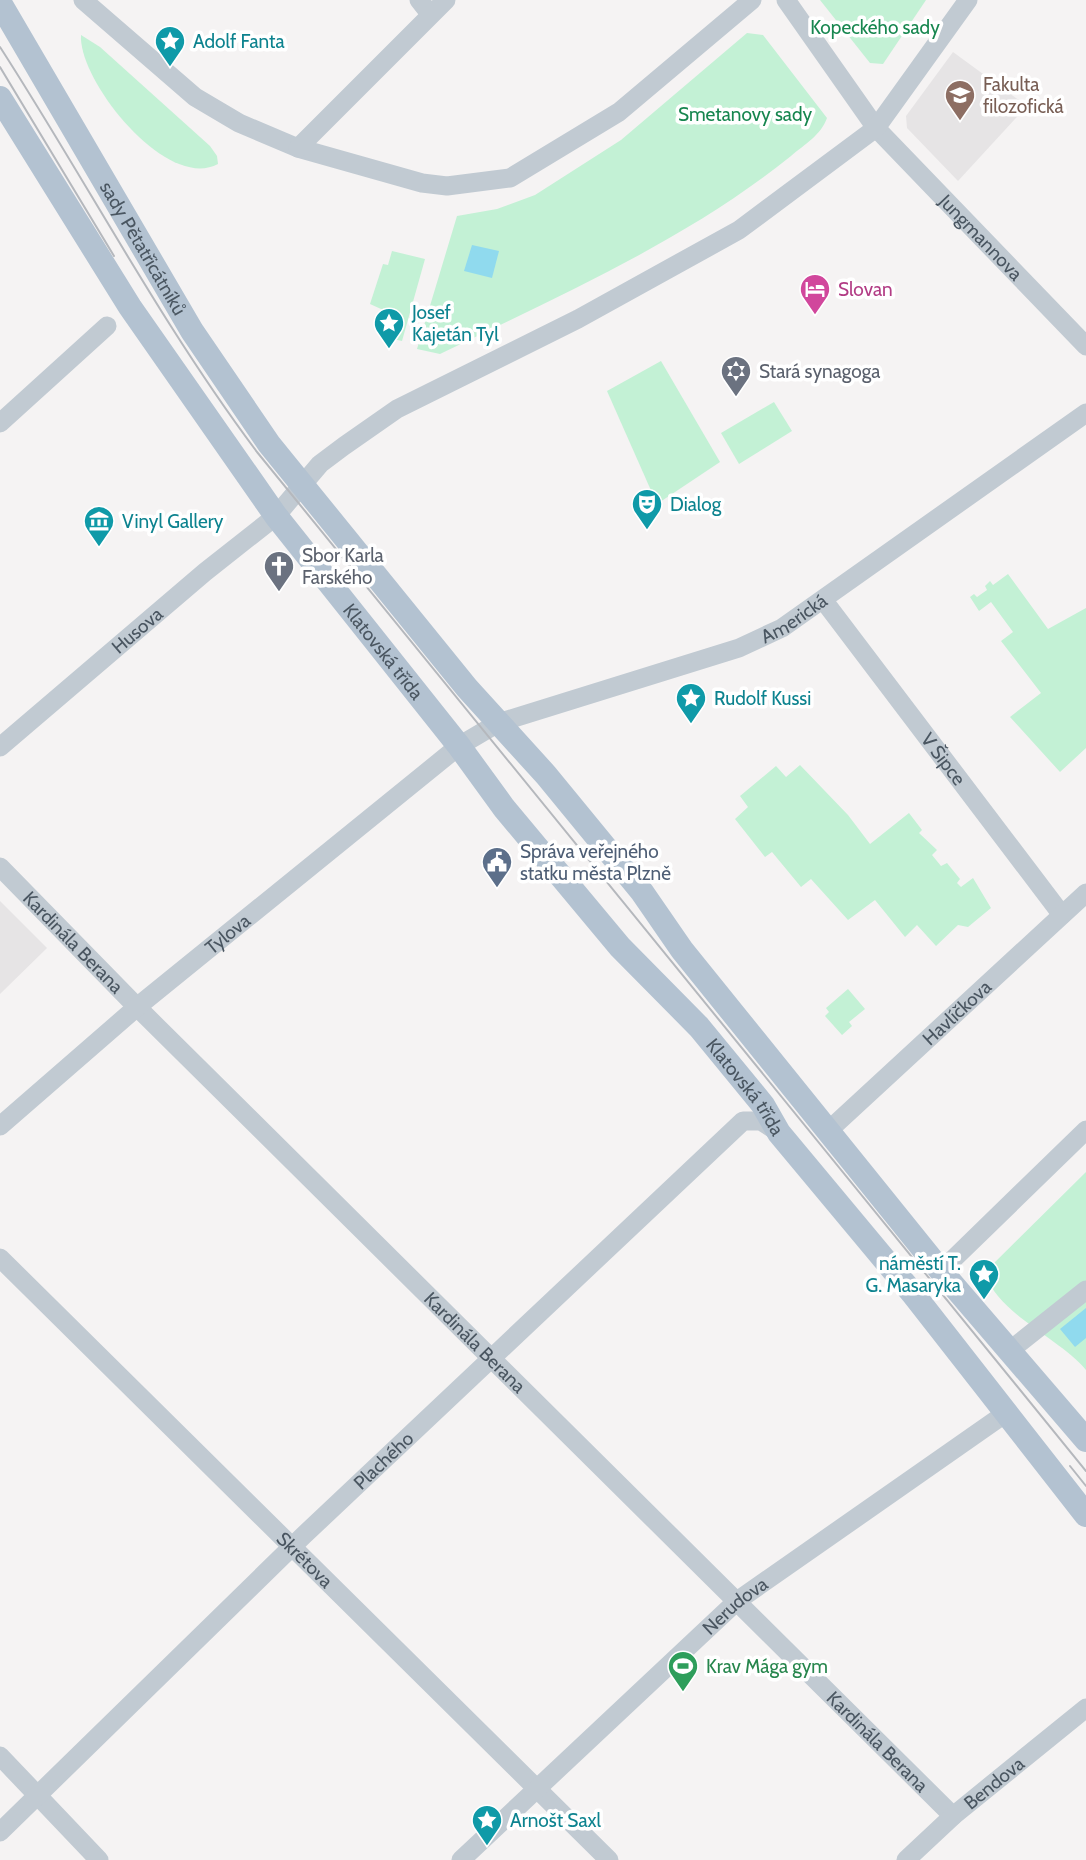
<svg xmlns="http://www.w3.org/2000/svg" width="1086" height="1860" viewBox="0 0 1086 1860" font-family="Cabin,sans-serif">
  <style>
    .education { fill: #e6e4e5 }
    .green { fill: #c3f1d5 }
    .water { fill: #90daee }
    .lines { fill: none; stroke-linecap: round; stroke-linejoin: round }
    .minor { stroke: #c1cad2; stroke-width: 19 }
    .major { stroke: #b3c2d1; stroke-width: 24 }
    .tram { stroke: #b5b8bd; stroke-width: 2 }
    .labels { text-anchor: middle; stroke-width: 7; stroke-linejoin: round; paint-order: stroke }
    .park-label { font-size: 19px; fill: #17864f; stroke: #fff }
    .culture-label { font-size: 19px; fill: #0d838f; stroke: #fff; text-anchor: start }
    .education-label { font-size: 19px; fill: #785e54; stroke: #fff; text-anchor: start }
    .street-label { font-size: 19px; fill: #4a5661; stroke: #fff }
    .hotel-label { font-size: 19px; fill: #b23c85; stroke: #fff; text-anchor: start }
    .worship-label { font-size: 19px; fill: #5b616d; stroke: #fff; text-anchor: start }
    .service-label { font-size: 19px; fill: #4e5e75; stroke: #fff; text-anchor: start }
    .leisure-label { font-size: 19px; fill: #27864d; stroke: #fff; text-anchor: start }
  </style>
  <rect width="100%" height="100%" fill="#f5f3f3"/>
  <g class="education">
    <polygon points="953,52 1027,106 958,181 907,128 906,116"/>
    <polygon points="0,901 47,948 0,994"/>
  </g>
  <g class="green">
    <polygon points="820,0 926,0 883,64 870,63"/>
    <path d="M747,33L763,35L827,118C821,135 805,144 791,156C687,240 559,296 440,354L417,349L457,216L497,209L535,195L621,140Z"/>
    <path d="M81,35L100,47L210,146L217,156L218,164C166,192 78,80 81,35Z"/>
    <polygon points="392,251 425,259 402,341 393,339 396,320 392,314 370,304 383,264 388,265"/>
    <polygon points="661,361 720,462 657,504 607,391"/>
    <polygon points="774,402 792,431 739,464 721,433"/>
    <polygon points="1008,574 1048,629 1086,608 1086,748 1060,772 1010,717 1041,693 1001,641 1013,632 991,602 979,611 970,597 974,594 977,597 987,590 985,586 990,581 993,585"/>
    <polygon points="800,765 848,815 870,844 909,813 922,830 919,833 937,850 932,855 941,866 947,863 960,879 957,883 961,887 973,878 991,908 968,927 958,925 936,946 917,925 905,937 875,900 848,920 811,879 801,887 772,852 765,857 735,819 748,807 740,796 776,766 786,777"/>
    <polygon points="848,989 865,1009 849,1022 852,1026 842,1035 825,1016 829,1012 826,1008"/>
    <path d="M1086,1172V1370C1061,1339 998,1314 986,1275L988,1269Z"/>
  </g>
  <g class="water">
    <polygon points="472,245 499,251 492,278 464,271"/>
    <polygon points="1086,1308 1086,1338 1075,1347 1060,1329"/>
  </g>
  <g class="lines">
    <g class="minor">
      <polyline points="83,0 195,97 239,123 298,148 422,183 447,186 510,178 619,112 752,0"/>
      <polyline points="419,0 430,14"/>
      <path id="s1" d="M786,0L876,128L1086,346"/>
      <polyline points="298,148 446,0"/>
      <polyline points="0,423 107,326"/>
      <path id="s2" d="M824,601L1062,915"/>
      <path id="s3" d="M0,747L205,572L276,516L320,464L344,446L397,409L578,319L739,230L876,128L968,0"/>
      <path id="s4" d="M0,867L137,1007L953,1816"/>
      <path id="s5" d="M0,1126L137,1007L459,746L498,723L739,648L782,628L1086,413"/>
      <path id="s6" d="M828,1131L1086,893"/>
      <path id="s7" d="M0,1258L609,1860"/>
      <polyline points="941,1271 1086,1130"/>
      <polyline points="1008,1352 1086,1290"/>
      <polyline points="0,1756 99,1860"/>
      <path id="s8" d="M0,1832L303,1536L743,1121H761L778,1132"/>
      <path id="s9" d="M461,1860L737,1601L1006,1413"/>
      <path id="s10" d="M906,1860L953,1816L1086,1708"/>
    </g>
    <g class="major">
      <path id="s11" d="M0,3L192,331L269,444L467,688L546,775L642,892L682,950L941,1271L1086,1440"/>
      <path id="s12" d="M0,98L130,307L276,516L459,746L504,808L620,947L699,1027L763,1105L779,1133L914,1295L1086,1515"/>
    </g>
    <g class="tram">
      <path d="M0,47C87,182 161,324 257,452L1086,1471"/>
      <polyline points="0,67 114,256"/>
      <polyline points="1070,1466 1086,1486"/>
    </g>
  </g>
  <defs>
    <g id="sight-pin" transform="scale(1.575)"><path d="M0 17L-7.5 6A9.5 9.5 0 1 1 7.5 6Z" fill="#0f9aa8" stroke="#fff"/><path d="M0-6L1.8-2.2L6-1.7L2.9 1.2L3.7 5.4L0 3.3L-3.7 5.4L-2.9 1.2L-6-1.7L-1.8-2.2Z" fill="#fff"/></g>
    <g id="university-pin" transform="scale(1.575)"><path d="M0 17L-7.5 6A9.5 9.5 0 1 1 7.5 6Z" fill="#8d6e63" stroke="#fff"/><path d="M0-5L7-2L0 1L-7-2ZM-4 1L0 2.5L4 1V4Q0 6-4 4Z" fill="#fff"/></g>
    <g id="hotel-pin" transform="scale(1.575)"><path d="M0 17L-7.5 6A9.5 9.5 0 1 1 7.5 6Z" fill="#d1479c" stroke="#fff"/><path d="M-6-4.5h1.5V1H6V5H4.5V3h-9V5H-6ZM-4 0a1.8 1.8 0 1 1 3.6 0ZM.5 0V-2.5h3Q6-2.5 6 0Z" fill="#fff"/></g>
    <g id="synagogue-pin" transform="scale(1.575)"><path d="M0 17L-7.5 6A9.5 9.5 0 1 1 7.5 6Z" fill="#6b7280" stroke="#fff"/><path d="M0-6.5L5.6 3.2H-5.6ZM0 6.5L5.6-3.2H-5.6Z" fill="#fff"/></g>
    <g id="theatre-pin" transform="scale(1.575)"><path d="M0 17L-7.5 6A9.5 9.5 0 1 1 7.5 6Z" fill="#0f9aa8" stroke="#fff"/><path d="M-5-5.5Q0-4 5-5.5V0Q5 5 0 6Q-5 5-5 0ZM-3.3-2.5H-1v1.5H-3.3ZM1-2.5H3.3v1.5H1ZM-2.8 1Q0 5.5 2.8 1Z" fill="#fff"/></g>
    <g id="museum-pin" transform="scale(1.575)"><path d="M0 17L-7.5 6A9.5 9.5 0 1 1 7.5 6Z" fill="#0f9aa8" stroke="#fff"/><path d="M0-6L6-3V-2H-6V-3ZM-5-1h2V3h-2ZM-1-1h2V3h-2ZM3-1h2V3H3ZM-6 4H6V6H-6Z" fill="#fff"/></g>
    <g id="church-pin" transform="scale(1.575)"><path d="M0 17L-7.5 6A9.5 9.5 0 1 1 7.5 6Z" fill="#6b7280" stroke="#fff"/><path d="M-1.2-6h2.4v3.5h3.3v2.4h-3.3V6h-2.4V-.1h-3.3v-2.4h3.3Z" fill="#fff"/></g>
    <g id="civic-pin" transform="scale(1.575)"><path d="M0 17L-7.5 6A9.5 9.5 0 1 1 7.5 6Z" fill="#5c6f8a" stroke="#fff"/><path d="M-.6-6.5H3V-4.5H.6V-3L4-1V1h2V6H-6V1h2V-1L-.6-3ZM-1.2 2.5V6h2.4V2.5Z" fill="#fff"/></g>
    <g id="stadium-pin" transform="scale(1.575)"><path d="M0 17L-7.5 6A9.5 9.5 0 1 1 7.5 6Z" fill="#2e9e5b" stroke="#fff"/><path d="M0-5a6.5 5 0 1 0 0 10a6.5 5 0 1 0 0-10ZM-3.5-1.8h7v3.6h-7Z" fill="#fff"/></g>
  </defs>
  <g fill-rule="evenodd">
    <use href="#sight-pin" x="170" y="41"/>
    <use href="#university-pin" x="960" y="95"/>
    <use href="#hotel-pin" x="815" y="289"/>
    <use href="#sight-pin" x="389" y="323"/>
    <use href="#synagogue-pin" x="736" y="371"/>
    <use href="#theatre-pin" x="647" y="504"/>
    <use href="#museum-pin" x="99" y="521"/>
    <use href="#church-pin" x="279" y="566"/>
    <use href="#sight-pin" x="691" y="698"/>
    <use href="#civic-pin" x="497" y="862"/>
    <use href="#sight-pin" x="984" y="1274"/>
    <use href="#stadium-pin" x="683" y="1666"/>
    <use href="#sight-pin" x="487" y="1820"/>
  </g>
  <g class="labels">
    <g class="park-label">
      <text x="875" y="34">Kopeckého sady</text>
      <text x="745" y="121">Smetanovy sady</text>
    </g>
    <g class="culture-label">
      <text x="193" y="48">Adolf Fanta</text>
      <text x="412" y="319">Josef<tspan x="412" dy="22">Kajetán Tyl</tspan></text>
      <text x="670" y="511">Dialog</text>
      <text x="122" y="528">Vinyl Gallery</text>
      <text x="714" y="705">Rudolf Kussi</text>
      <text x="961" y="1270" text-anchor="end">náměstí T.<tspan x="961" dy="22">G. Masaryka</tspan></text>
      <text x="510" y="1827">Arnošt Saxl</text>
    </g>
    <g class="education-label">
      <text x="983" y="91">Fakulta<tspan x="983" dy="22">filozofická</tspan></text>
    </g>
    <g class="street-label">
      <text dy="7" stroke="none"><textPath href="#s1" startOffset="308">Jungmannova</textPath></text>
      <text dy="7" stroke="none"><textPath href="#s11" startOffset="284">sady Pětatřicátníků</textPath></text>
      <text dy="7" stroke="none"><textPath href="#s5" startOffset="956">Americká</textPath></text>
      <text dy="7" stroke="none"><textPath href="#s3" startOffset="180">Husova</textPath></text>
      <text dy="7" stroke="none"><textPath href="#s12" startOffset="674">Klatovská třída</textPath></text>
      <text dy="7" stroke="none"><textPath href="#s2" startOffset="198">V Šipce</textPath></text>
      <text dy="7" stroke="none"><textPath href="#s5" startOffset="298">Tylova</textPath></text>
      <text dy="7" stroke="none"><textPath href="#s4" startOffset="105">Kardinála Berana</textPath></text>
      <text dy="7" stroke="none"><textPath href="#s6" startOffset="175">Havlíčkova</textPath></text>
      <text dy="7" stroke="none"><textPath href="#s12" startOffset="1241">Klatovská třída</textPath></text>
      <text dy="7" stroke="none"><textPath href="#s4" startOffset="672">Kardinála Berana</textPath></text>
      <text dy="7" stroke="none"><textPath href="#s8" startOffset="534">Plachého</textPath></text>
      <text dy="7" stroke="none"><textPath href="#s7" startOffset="429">Skrétova</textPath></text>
      <text dy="7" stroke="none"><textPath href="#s9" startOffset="374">Nerudova</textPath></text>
      <text dy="7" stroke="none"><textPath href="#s4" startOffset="1239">Kardinála Berana</textPath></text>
      <text dy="7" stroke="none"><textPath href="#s10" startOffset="117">Bendova</textPath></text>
    </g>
    <g class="hotel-label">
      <text x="838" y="296">Slovan</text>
    </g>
    <g class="worship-label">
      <text x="759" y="378">Stará synagoga</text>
      <text x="302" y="562">Sbor Karla<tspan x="302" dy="22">Farského</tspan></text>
    </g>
    <g class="service-label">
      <text x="520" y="858">Správa veřejného<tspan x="520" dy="22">statku města Plzně</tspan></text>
    </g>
    <g class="leisure-label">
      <text x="706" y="1673">Krav Mága gym</text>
    </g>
  </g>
</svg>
